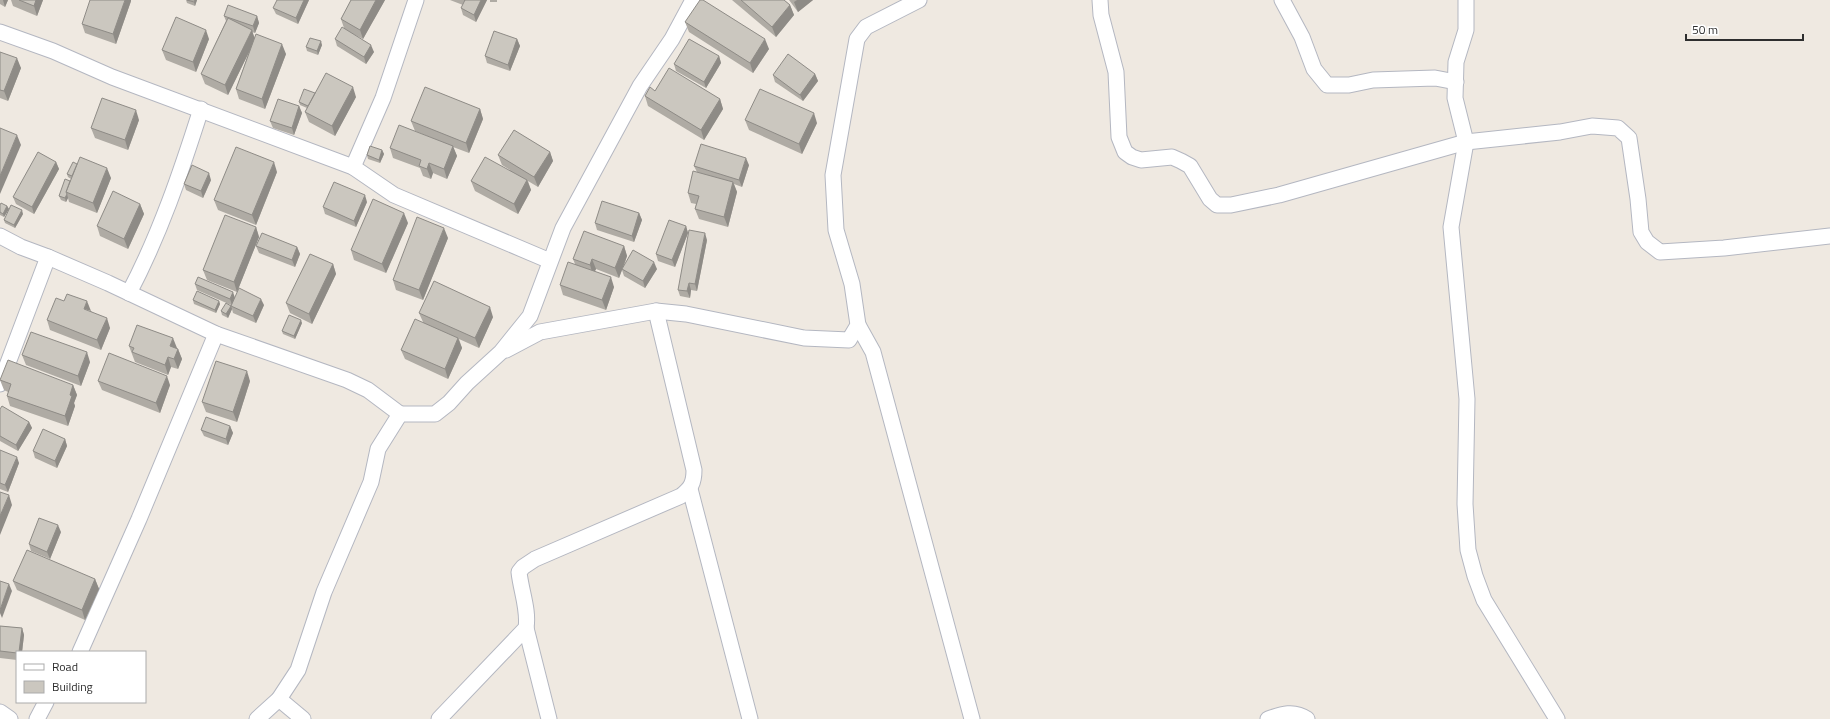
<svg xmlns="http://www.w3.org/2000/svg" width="1830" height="719" viewBox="0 0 1830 719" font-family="'Titillium Web',sans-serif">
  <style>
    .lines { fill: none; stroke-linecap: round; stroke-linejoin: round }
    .minor-casing { stroke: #b4b7c1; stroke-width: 17 }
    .minor { stroke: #fff; stroke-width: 15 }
    .wall { fill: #afaba4 }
    .shaded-wall { fill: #8e8b86 }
    .building { fill: #cbc7bf; stroke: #8e8b86 }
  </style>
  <rect width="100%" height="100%" fill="#efe9e1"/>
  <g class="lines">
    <g class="minor-casing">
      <g id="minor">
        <polyline points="1100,0 1101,15 1116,72 1119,137 1125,152 1132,157 1141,160 1172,157 1181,161 1190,166 1210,199 1217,205 1231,205 1279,195 1466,142 1560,132 1592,126 1618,128 1629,138 1638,199 1641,232 1647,242 1660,252 1724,248 1830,236"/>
        <polyline points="1282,0 1302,37 1314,69 1327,85 1349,85 1373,80 1435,78 1456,82"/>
        <polyline points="1466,0 1466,30 1456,62 1455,98 1466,142 1451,227 1467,399 1465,504 1468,550 1475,576 1484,600 1557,719"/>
        <polyline points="0,32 53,51 112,77 353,167 394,195 550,261"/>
        <polyline points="353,167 383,98 416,0"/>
        <polyline points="0,236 21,247 48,257 108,283 216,334 347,380 368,390 400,414"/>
        <path d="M129,293C160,234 181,172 201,109"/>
        <polyline points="858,325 873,352 972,719"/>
        <polyline points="506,350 540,332 656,311 686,314 804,338 849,340 858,325 852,284 836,230 833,175 857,39 866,27 919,0"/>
        <polyline points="0,384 48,257"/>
        <polyline points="690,489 750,719"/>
        <polyline points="526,628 549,719"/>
        <polyline points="80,652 139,519 216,334"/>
        <polyline points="279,699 303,719"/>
        <polyline points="0,712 10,719"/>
        <polyline points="37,719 46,702"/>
        <polyline points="257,719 279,699 298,670 324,592 371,482 378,449 400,414 435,414 449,403 467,383 501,352 530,316 563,228 640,86 672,39 693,0"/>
        <path d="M439,719L526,628C529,610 521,591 519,572L523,567L535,559L681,496C691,488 694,483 694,470L656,311"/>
        <path d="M1268,719C1282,714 1294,710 1307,719"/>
      </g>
    </g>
    <use href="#minor" class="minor"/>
  </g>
  <g class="wall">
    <polygon points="0,0 8,0 5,7 0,4"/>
    <polygon points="11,0 43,0 37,16 13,6"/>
    <polygon points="186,0 197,0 195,6 187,3"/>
    <polygon points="309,0 298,24 276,14 273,8"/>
    <polygon points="351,0 385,0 363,39 351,33 374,52 366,64 337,46 335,39 344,28 341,19"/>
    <polygon points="450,0 487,0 476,22 463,15 461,8 463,5"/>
    <rect x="490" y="0" width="7" height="2"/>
    <polygon points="732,0 784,0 790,5 794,15 776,37"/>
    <polygon points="789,0 813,0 798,12"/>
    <polygon points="131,1 116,44 85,33 82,24"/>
    <polygon points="224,16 257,16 259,23 255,33 252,32 255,38 286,54 265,109 239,99 236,89 249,52 228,95 205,84 201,74 226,21"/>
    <polygon points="685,22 769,49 753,73 689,32"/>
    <polygon points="209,39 196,72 166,60 162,50"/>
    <polygon points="517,39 520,46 510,71 487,63 485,56"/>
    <polygon points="322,45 318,55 307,51 306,47"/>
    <polygon points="0,52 21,68 8,101 0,98"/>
    <polygon points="719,56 721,63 706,88 676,71 674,64"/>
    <polygon points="815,74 818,81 803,101 775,82 773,75"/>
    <polygon points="655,91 720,99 723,109 704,140 648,106 645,96"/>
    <polygon points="315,93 315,94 356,97 335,136 309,122 305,112 307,108 300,105 299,102"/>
    <polygon points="299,106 302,113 294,135 273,128 270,121"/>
    <polygon points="480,109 483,119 469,153 453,147 457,156 447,179 433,173 431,179 423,176 420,168 393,158 390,148 432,138 415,131 411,121"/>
    <polygon points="139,120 128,150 95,138 91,128"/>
    <polygon points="745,120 817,123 802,154 749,130"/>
    <polygon points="382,150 384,154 380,163 368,159 367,155"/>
    <polygon points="550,152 553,161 538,187 528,181 531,190 518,214 475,191 471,181 510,170 502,165 498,155"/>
    <polygon points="56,162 59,169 34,214 16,204 13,197"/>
    <polygon points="77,164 111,178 97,213 69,202 68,198 66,202 61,200 59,196 70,181 71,179 68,177 67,174"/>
    <polygon points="749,165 742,187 734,184 737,192 728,227 699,219 695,209 696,204 691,203 688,193 697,172 694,166"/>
    <polygon points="277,172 256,225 218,210 214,200"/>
    <polygon points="211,180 203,198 186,190 184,184"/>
    <polygon points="367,202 356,227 325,214 323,207"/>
    <polygon points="140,204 144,214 128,249 100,236 97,226"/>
    <polygon points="0,205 7,206 9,209 4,217 0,215"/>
    <polygon points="639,213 642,220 634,242 597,230 595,223"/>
    <polygon points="23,214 15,228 5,223 4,220"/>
    <polygon points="408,223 386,273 354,260 351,250"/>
    <polygon points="686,226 688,233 675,267 658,261 656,254"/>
    <polygon points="256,227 259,237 237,292 207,280 203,270"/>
    <polygon points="448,238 423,300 396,290 393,280"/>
    <polygon points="707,240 697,291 691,290 690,298 680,296 678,290"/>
    <polygon points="256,246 297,247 300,254 295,267 259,253"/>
    <polygon points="624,246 627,256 624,266 657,269 645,288 624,276 622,270 619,278 596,269 595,271 614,287 606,310 563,295 560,285 575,264 573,259"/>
    <polygon points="333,264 336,274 312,324 290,313 286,303"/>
    <polygon points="195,284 235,298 264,305 256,323 233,313 232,309 228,318 222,315 221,311 231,305 197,290"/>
    <polygon points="193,300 219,301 220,304 216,313 194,304"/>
    <polygon points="91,311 110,328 101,350 50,330 47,320"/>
    <polygon points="419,313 493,317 479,348 459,339 462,348 448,379 405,359 401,350 423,322"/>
    <polygon points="302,323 295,339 283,334 282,331"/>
    <polygon points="129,346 177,348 177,349 178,349 182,359 178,369 171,367 168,375 135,362"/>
    <polygon points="22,355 90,362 81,386 26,365"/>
    <polygon points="0,380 73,385 77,395 74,403 75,406 68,426 10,406 7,396 8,392 4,390"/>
    <polygon points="98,381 170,385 160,413 102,390"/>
    <polygon points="250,381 237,422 206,412 202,402"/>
    <polygon points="0,409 29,422 32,428 18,451 0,441"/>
    <polygon points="230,426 233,433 228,445 204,436 201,430"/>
    <polygon points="65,439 67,446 57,468 35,458 33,451"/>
    <polygon points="0,450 19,463 8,492 0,489"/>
    <polygon points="61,532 50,559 31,551 29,544"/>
    <polygon points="95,579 99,589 85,620 17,590 13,581"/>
    <polygon points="0,626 22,628 24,635 22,652 17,652 17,660 0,658"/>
  </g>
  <g class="shaded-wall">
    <polygon points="3,0 8,0 5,7"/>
    <polygon points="36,0 43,0 37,16 34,6"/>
    <polygon points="125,0 131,0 131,1 116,44 113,34"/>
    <polygon points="195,0 197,0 195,6 194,2"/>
    <polygon points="304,0 309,0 298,24 296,18"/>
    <polygon points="376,0 385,0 363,39 360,30"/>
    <polygon points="481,0 487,0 476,22 474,15"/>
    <polygon points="797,0 813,0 798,12 794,2"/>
    <polygon points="790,5 794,15 776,37 772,27"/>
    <polygon points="257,16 259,23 255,33 253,26"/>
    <polygon points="206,30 209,39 196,72 193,62"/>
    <polygon points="252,30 255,40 228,95 225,85"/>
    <polygon points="517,39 520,46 510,71 508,65"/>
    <polygon points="765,39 769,49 753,73 750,63"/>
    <polygon points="321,41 322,45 318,55 317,51"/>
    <polygon points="282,44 286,54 265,109 262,99"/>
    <polygon points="371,45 374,52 366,64 364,57"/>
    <polygon points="719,56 721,63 706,88 704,82"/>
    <polygon points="17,58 21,68 8,101 4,91"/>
    <polygon points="815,74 818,81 803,101 800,95"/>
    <polygon points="353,87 356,97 335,136 332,126"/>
    <polygon points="720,99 723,109 704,140 701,130"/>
    <polygon points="299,106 302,113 294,135 292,128"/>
    <polygon points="480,109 483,119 469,153 466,143"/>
    <polygon points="136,110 139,120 128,150 125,140"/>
    <polygon points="814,113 817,123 802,154 799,144"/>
    <polygon points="17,135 21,145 0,194 0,176"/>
    <polygon points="453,146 457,156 447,179 444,169"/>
    <polygon points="382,150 384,154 380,163 379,160"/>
    <polygon points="550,152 553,161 538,187 534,177"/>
    <polygon points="746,158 749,165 742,187 739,180"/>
    <polygon points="56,162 59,169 34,214 32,207"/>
    <polygon points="274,162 277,172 256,225 252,215"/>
    <polygon points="429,163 433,173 431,179 427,169"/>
    <polygon points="107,168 111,178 97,213 93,203"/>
    <polygon points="209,173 211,180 203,198 201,191"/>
    <polygon points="527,180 531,190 518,214 514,204"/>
    <polygon points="733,182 737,192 728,227 724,217"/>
    <polygon points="67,194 68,198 66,202 65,198"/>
    <polygon points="365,195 367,202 356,227 354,221"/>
    <polygon points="140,204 144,214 128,249 124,239"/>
    <polygon points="7,206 9,209 4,217 3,214"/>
    <polygon points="22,210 23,214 15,228 14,225"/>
    <polygon points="404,213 408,223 386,273 382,264"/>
    <polygon points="639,213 642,220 634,242 632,236"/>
    <polygon points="686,226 688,233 675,267 672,260"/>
    <polygon points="256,227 259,237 237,292 234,282"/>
    <polygon points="444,228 448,238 423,300 419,290"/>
    <polygon points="705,233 707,240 697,291 695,284"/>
    <polygon points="624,246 627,256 619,278 615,268"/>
    <polygon points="297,247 300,254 295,267 292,260"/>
    <polygon points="592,259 596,269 593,275 590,265"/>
    <polygon points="654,262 657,269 645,288 643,281"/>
    <polygon points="333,264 336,274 312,324 309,314"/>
    <polygon points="611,277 614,287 606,310 602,300"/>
    <polygon points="689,283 691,290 690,298 687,291"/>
    <polygon points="233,292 235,298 232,305 230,299"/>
    <polygon points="261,299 264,305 256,323 253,316"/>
    <polygon points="87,301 91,311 84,309"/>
    <polygon points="219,301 220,304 216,313 215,310"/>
    <polygon points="231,306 232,309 228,318 226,314"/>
    <polygon points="490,307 493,317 479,348 475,338"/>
    <polygon points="107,318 110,328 101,350 97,340"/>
    <polygon points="301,320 302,323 295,339 294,336"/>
    <polygon points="173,338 177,348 174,356 170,346"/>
    <polygon points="458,338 462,348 448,379 445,369"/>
    <polygon points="178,349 182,359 178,369 174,359"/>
    <polygon points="87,352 90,362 81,386 78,376"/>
    <polygon points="168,357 171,367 168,375 165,365"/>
    <polygon points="247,371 250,381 237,422 233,412"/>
    <polygon points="167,376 170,385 160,413 156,403"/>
    <polygon points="73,385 77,395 74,403 75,406 68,426 65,416 70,395"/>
    <polygon points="29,422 32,428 18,451 16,445"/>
    <polygon points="230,426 233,433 228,445 226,439"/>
    <polygon points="65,439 67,446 57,468 55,461"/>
    <polygon points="17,457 19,463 8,492 5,485"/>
    <polygon points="9,495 12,505 0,535 0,516"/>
    <polygon points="58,525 61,532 50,559 47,552"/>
    <polygon points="95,579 99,589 85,620 82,610"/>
    <polygon points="9,584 12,591 2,618 0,613 0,610"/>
    <polygon points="22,628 24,635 22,652 19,652"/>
  </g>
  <g class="building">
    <polygon points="19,0 36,0 34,6"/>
    <polygon points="90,0 125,0 113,34 82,24"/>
    <polygon points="187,0 195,0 194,2"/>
    <polygon points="277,0 304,0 296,18 273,8"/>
    <polygon points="351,0 376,0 360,30 341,19"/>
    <polygon points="464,0 481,0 474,15 461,8 465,0"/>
    <polygon points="700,0 703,0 765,39 750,63 685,22"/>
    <polygon points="741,0 784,0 790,5 772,27"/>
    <polygon points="228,5 257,16 253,26 224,16"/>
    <polygon points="176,17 206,30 193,62 162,50"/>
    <polygon points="228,18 252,30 225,85 201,74"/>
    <polygon points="342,27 371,45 364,57 335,39"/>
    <polygon points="494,31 517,39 508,65 485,56"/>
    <polygon points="256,34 282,44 262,99 236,89"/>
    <polygon points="310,38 321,41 317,51 306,47"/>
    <polygon points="689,39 719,56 704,82 674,64"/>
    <polygon points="0,52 17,58 4,91 0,90"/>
    <polygon points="788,54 815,74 800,95 773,75"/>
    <polygon points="669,68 720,99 701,130 645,96 650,87 655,91"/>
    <polygon points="326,73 353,87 332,126 305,112"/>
    <polygon points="425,87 480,109 466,143 411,121"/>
    <polygon points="304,89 315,93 308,106 299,102"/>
    <polygon points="760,89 814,113 799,144 745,120"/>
    <polygon points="102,98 136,110 125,140 91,128"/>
    <polygon points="278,99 299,106 292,128 270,121"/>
    <polygon points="399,125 453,146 444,169 429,163 427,169 419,166 421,160 390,148"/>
    <polygon points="0,128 17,135 0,176"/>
    <polygon points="514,130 550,152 534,177 498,155"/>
    <polygon points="701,144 746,158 739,180 694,166"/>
    <polygon points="370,146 382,150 379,160 367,155"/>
    <polygon points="236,147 274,162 252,215 214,200"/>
    <polygon points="38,152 56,162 32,207 13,197"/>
    <polygon points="80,157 107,168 93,203 66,192"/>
    <polygon points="485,157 527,180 514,204 471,181"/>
    <polygon points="73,162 77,164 72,176 67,174"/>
    <polygon points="192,165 209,173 201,191 184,184"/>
    <polygon points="693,171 733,182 724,217 695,209 699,196 688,193"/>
    <polygon points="65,179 70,181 66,192 67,194 65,198 59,196"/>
    <polygon points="334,182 365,195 354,221 323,207"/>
    <polygon points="113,191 140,204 124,239 97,226"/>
    <polygon points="373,199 404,213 382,264 351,250"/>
    <polygon points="602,201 639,213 632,236 595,223"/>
    <polygon points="1,203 7,206 3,214 0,212 0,205"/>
    <polygon points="11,205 22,210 14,225 4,220"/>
    <polygon points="225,215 256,227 234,282 203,270"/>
    <polygon points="417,217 444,228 419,290 393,280"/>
    <polygon points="669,220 686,226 672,260 656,254"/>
    <polygon points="689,230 705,233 695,284 689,283 687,291 678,290"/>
    <polygon points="584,231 624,246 615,268 592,259 590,265 573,259"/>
    <polygon points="262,233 297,247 292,260 256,246"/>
    <polygon points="633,250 654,262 643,281 622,269"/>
    <polygon points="310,254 333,264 309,314 286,303"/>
    <polygon points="568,262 611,277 602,300 560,285"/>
    <polygon points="198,277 233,292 230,299 195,284"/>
    <polygon points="434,281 490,307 475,338 419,313"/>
    <polygon points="239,288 261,299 253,316 231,306"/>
    <polygon points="197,291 219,301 215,310 193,300"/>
    <polygon points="67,294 87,301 84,309 107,318 97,340 47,320 56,298 64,301"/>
    <polygon points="226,303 231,306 226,314 221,311"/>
    <polygon points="289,315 301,320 294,336 282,331"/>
    <polygon points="415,319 458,338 445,369 401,350"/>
    <polygon points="137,325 173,338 170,346 178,349 174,359 168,357 165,365 132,352 134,348 129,346"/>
    <polygon points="31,332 87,352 78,376 22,355"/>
    <polygon points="109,353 167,376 156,403 98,381"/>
    <polygon points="8,360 73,385 70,395 72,396 65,416 7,396 11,384 0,380"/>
    <polygon points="216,361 247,371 233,412 202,402"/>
    <polygon points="2,406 29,422 16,445 0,436 0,409"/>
    <polygon points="206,417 230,426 226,439 201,430"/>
    <polygon points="43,429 65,439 55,461 33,451"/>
    <polygon points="0,450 17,457 5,485 0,483"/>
    <polygon points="0,492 9,495 0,516"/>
    <polygon points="39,518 58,525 47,552 29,544"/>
    <polygon points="27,550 95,579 82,610 13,581"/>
    <polygon points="0,581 9,584 0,610"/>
    <polygon points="0,626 22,628 19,652 17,652 17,653 0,651"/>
  </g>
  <rect x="16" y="651" width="130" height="52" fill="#ffffff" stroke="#ababab"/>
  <rect x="24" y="664" width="20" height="6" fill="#ffffff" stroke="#ababab"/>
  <text x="52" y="671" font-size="12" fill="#2e2e2e">Road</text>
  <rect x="24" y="681" width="20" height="12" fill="#cbc7bf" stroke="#ababab"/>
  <text x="52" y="691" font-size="12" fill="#2e2e2e">Building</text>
  <path d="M1686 34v6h117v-6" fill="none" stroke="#2e2e2e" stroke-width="2"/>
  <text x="1692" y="34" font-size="12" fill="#2e2e2e" stroke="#ffffff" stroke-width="3" paint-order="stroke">50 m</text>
</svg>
